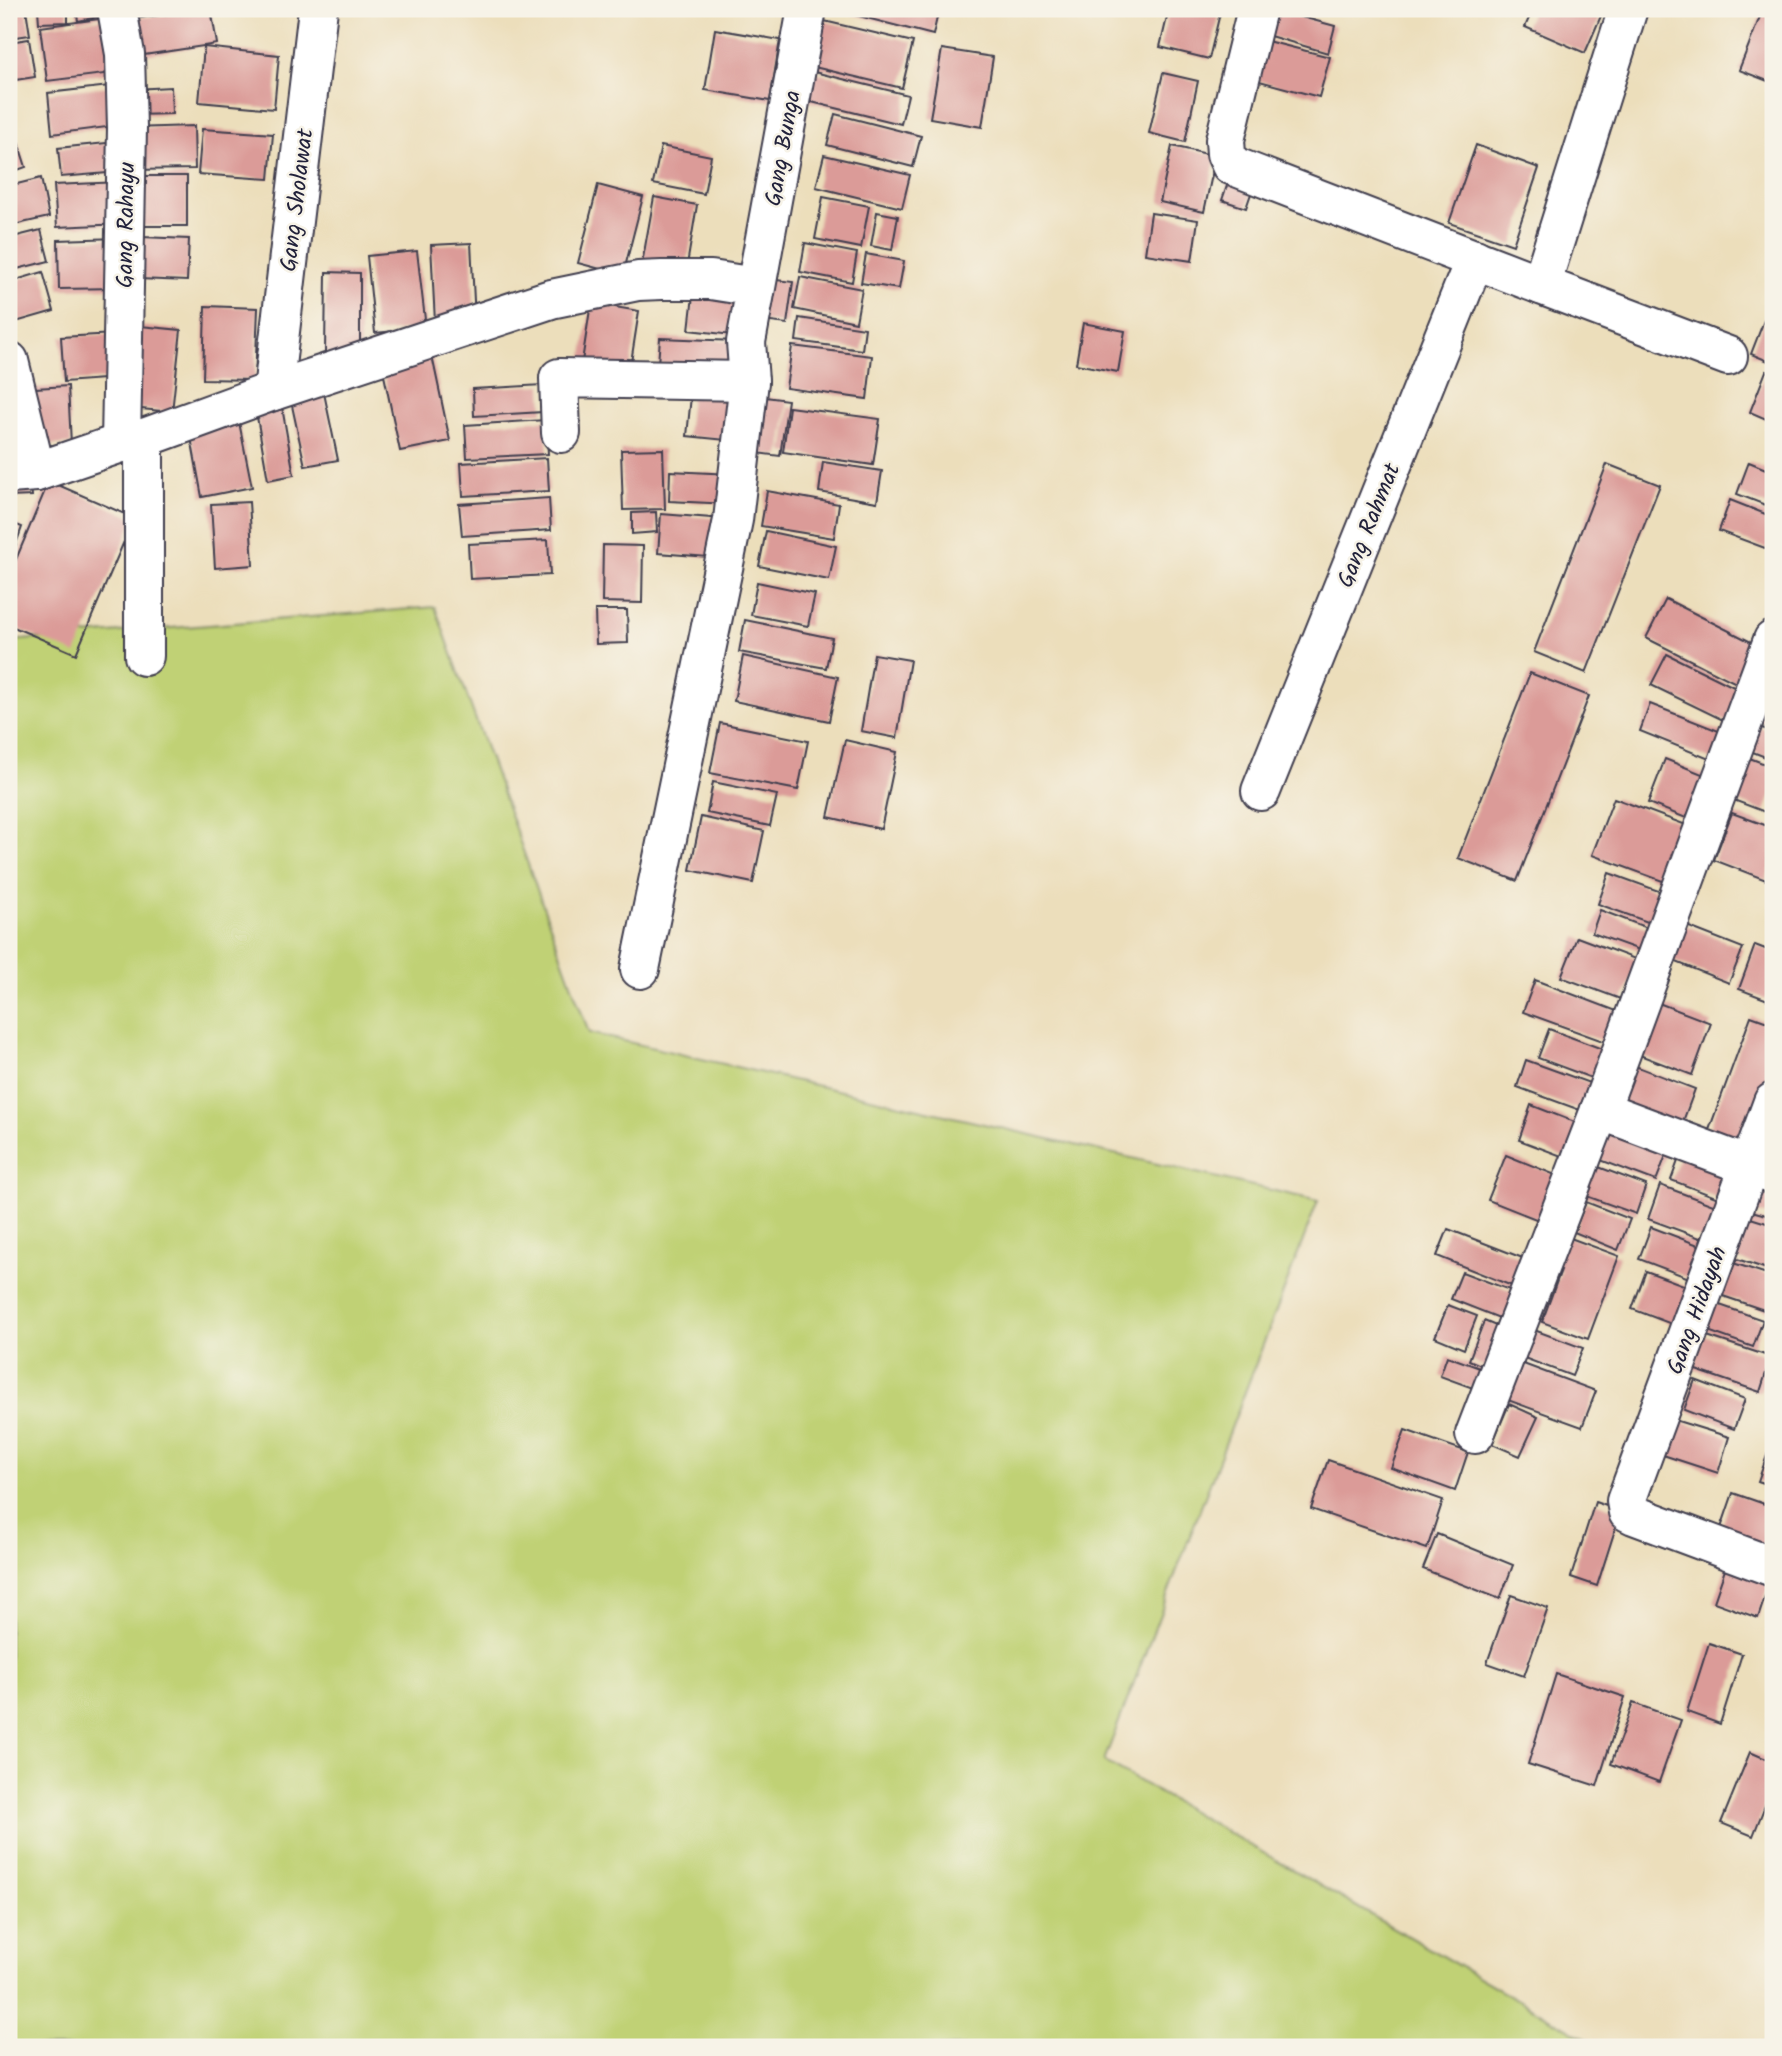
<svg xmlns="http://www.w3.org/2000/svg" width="1782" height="2056" viewBox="0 0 1782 2056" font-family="Kalam,sans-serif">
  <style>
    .green { fill: #c0d174; stroke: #717a58; stroke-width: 2 }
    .building { fill: #db9b98 }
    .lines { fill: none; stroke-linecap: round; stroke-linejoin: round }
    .street-casing { stroke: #403e4e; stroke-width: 42 }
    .street { stroke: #fff; stroke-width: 38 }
    .labels { text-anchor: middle; stroke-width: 5; stroke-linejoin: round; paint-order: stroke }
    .street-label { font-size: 23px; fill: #22223b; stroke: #f7f3e8 }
  </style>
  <rect width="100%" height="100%" fill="#f7f3e8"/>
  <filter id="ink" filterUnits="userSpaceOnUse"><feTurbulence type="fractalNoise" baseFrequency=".0143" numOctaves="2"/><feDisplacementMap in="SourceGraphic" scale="14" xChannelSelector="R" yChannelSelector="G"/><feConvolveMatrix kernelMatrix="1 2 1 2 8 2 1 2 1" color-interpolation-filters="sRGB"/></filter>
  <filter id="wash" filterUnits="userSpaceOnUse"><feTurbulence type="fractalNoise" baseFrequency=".00686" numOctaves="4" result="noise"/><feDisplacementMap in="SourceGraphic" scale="28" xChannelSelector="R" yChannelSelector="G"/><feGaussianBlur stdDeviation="1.57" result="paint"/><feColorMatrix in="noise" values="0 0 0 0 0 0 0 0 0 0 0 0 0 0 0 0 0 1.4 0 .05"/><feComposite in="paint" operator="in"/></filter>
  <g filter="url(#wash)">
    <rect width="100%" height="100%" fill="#ecdebb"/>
    <polygon class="green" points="435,607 589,1033 1318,1201 1104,1761 1600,2047 9,2047 9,641"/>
    <g id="blocks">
      <g class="building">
        <polygon points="9,9 26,9 30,35 9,38"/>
        <polygon points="38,9 68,9 68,22 39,23"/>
        <polygon points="76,9 107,9 108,15 78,21"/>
        <polygon points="202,9 211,9 217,44 137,56 132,19"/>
        <polygon points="852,9 939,9 933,35 851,14"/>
        <polygon points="1169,9 1221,9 1209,59 1160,47"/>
        <polygon points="1272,9 1335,26 1328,53 1263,34"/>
        <polygon points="1533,9 1604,9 1585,53 1525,27"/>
        <polygon points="1763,9 1773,9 1773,83 1739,70"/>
        <polygon points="114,17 121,72 47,81 40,27"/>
        <polygon points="820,20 913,42 902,88 810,66"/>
        <polygon points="715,29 780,40 770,101 705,90"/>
        <polygon points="29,39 35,77 9,81 9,42"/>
        <polygon points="1263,40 1330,57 1319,97 1252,79"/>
        <polygon points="204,47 279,55 274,109 199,102"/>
        <polygon points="942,49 993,57 982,127 930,118"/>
        <polygon points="806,70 908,95 901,124 799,99"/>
        <polygon points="1163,73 1198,81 1185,142 1149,133"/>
        <polygon points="118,85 123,125 52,134 48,93"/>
        <polygon points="171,87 172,114 134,115 133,89"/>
        <polygon points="9,114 26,167 9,173"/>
        <polygon points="835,114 921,136 913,167 827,145"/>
        <polygon points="194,126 195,169 131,170 130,128"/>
        <polygon points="202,129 273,134 269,179 198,174"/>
        <polygon points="116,142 119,172 61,177 58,148"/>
        <polygon points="1476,145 1539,168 1513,245 1449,223"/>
        <polygon points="661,146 711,156 704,194 653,184"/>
        <polygon points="1172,146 1216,156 1204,212 1160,202"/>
        <polygon points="824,155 910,175 902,208 816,187"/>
        <polygon points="1231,174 1255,182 1246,208 1222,200"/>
        <rect x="135" y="176" width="52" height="50"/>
        <polygon points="41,178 49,217 9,226 9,186"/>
        <polygon points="120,182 122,224 57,227 54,185"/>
        <polygon points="598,185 643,197 623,275 578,263"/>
        <polygon points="654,197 697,205 686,271 642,264"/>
        <polygon points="823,197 869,206 861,248 815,239"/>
        <polygon points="877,212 898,216 892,250 871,246"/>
        <polygon points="1151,213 1198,220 1192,261 1145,254"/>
        <polygon points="41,230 49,261 9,271 9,238"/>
        <polygon points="141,237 189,239 187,281 139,279"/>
        <polygon points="118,238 119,288 59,289 58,240"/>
        <polygon points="471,243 475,320 435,322 431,245"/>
        <polygon points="805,243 857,253 852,282 800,272"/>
        <polygon points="417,251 426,328 375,333 367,256"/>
        <polygon points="866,254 904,261 899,289 861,283"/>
        <polygon points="43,272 54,311 9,324 9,282"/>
        <polygon points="326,272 360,273 360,355 325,354"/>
        <polygon points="800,277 862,289 856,322 794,309"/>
        <polygon points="760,278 793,282 787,324 754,320"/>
        <polygon points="694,287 738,293 732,335 689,330"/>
        <polygon points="591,303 639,311 629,375 581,368"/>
        <polygon points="1770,305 1773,306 1773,363 1751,354"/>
        <polygon points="205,306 258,308 255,380 203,379"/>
        <polygon points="799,318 865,328 862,350 796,341"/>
        <polygon points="1083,323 1125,331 1118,372 1076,364"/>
        <polygon points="140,326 181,330 172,412 131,408"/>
        <polygon points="114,334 117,378 64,382 61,337"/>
        <polygon points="660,338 736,341 735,367 658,364"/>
        <polygon points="792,346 872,356 867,399 786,388"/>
        <polygon points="431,351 450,441 400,451 381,361"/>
        <polygon points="1766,371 1773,374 1773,422 1750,412"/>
        <polygon points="542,385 543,412 474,416 473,389"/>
        <polygon points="68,386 71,444 38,446 35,388"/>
        <polygon points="324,393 338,460 305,466 291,401"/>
        <polygon points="691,396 730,399 726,440 687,436"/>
        <polygon points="758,396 788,400 780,456 749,452"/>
        <polygon points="282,407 294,475 268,480 256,411"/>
        <polygon points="789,407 880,419 873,465 783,452"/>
        <polygon points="546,420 548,454 467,458 465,425"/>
        <polygon points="239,422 252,487 202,497 190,432"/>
        <polygon points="663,449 665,509 623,510 621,450"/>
        <polygon points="547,458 549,491 463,496 461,463"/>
        <polygon points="823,462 882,471 877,502 819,492"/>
        <polygon points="1749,462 1773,472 1773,508 1737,494"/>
        <polygon points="1607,464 1660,485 1586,673 1534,652"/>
        <polygon points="670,471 731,474 730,504 669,501"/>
        <polygon points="30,475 32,496 9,497 9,477"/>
        <polygon points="49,481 134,518 76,654 9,625 9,576"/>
        <polygon points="767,491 839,504 834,538 761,526"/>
        <polygon points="549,498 551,530 462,536 459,504"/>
        <polygon points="1730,500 1773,517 1773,551 1719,531"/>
        <polygon points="249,502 253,565 215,568 211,504"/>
        <polygon points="656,512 657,532 632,534 632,513"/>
        <polygon points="661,514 724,519 721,558 658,553"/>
        <polygon points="9,522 22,527 11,558 9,557"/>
        <polygon points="766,531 836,546 829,580 759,566"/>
        <polygon points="548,540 550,575 470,579 468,544"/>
        <polygon points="603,545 643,546 642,603 602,602"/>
        <polygon points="757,582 815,594 808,626 751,615"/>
        <polygon points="1666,599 1761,647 1742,686 1646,638"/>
        <polygon points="595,610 627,610 628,643 596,644"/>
        <polygon points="745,620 832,638 826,668 739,652"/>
        <polygon points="874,654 910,660 897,738 861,731"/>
        <polygon points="1667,654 1742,691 1727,722 1651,685"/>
        <polygon points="743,656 838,677 829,721 734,701"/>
        <polygon points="1530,673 1589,696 1517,881 1458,858"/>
        <polygon points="1773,694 1773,726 1756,719"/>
        <polygon points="1650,704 1729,735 1719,763 1640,731"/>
        <polygon points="720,723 808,741 798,790 710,773"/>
        <polygon points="1754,725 1773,732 1773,760 1745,749"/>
        <polygon points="845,740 897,752 881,829 828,817"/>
        <polygon points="1739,754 1773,767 1773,790 1765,812 1723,796"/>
        <polygon points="1665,759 1712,778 1696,822 1648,803"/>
        <polygon points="713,782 777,795 770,826 707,813"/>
        <polygon points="1614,798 1697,829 1676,886 1592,855"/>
        <polygon points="1732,813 1773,828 1773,861 1766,880 1714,860"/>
        <polygon points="701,817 764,831 753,883 690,870"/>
        <polygon points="1609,873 1667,894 1656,925 1598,904"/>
        <polygon points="1600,910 1653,930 1645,952 1592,933"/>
        <polygon points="1679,923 1743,948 1729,983 1666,958"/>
        <polygon points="1577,937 1638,960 1623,1000 1561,977"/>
        <polygon points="1755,945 1773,952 1773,1002 1739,989"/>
        <polygon points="1535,980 1622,1013 1611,1044 1523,1012"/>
        <polygon points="1648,999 1711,1023 1692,1075 1629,1051"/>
        <polygon points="1751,1016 1773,1024 1773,1084 1747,1156 1705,1141"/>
        <polygon points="1549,1029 1613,1053 1602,1082 1538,1058"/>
        <polygon points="1526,1060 1598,1086 1588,1113 1517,1087"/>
        <polygon points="1630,1064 1695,1089 1679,1132 1613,1108"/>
        <polygon points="1531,1105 1585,1126 1572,1160 1519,1140"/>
        <polygon points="1607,1126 1668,1150 1656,1181 1595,1158"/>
        <polygon points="1682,1150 1737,1170 1726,1201 1671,1180"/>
        <polygon points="1506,1155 1558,1176 1541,1221 1488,1200"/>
        <polygon points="1588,1163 1646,1185 1636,1214 1578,1193"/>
        <polygon points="1757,1177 1773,1182 1773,1217 1748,1210"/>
        <polygon points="1660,1185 1724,1209 1711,1242 1648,1219"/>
        <polygon points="1586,1202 1630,1219 1618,1250 1574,1232"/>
        <polygon points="1744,1216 1773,1225 1773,1271 1731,1257"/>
        <polygon points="1651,1227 1709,1249 1697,1281 1639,1259"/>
        <polygon points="1448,1229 1533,1262 1522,1290 1437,1256"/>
        <polygon points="1565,1236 1619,1256 1588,1339 1542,1322 1561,1270 1553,1268"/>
        <polygon points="1727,1261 1773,1276 1773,1313 1717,1294"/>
        <polygon points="1646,1271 1697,1290 1682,1328 1632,1309"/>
        <polygon points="1462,1272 1523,1295 1512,1323 1451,1299"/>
        <polygon points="1714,1303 1763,1320 1753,1347 1705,1330"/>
        <polygon points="1448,1305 1477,1316 1464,1349 1435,1337"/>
        <polygon points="1484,1321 1508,1331 1492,1370 1469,1360"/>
        <polygon points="1526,1327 1583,1348 1572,1376 1516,1355"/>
        <polygon points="1704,1335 1771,1357 1760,1392 1693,1369"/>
        <polygon points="1447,1356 1488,1371 1481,1391 1440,1376"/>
        <polygon points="1518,1362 1596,1391 1582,1427 1505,1399"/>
        <polygon points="1695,1380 1745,1399 1734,1429 1684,1410"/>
        <polygon points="1509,1404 1538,1417 1520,1456 1492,1444"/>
        <polygon points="1668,1418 1729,1437 1718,1473 1657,1453"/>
        <polygon points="1405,1430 1468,1452 1455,1491 1391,1468"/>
        <polygon points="1770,1447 1773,1448 1773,1486 1758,1481"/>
        <polygon points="1328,1460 1443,1500 1427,1549 1311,1509"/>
        <polygon points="1733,1493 1773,1507 1773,1549 1720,1531"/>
        <polygon points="1595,1502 1621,1511 1597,1586 1571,1577"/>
        <polygon points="1437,1534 1513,1565 1500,1599 1423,1569"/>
        <polygon points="1729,1558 1773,1573 1758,1618 1714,1602"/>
        <polygon points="1511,1595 1548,1608 1524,1676 1487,1663"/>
        <polygon points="1709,1643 1742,1654 1720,1724 1687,1712"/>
        <polygon points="1556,1674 1625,1697 1597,1786 1528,1764"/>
        <polygon points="1633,1703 1681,1720 1659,1782 1611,1764"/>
        <polygon points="1750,1752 1773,1762 1773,1785 1753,1836 1721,1823"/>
      </g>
    </g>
  </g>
  <g filter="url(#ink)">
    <use href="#blocks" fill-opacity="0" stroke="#403e4e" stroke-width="2"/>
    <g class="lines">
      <g class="street-casing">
        <g id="street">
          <polyline points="117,9 125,54 127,128 121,443"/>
          <polyline points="1257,9 1225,140 1226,154 1231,165 1541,285"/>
          <polyline points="1628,9 1541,285 1728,356"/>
          <polyline points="9,361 36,472"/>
          <polyline points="273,391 318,9"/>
          <polyline points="561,433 559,378 749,381"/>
          <polyline points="9,474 36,472 121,443 144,438 273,391 551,299 638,281 662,280 711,280 755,287"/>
          <polyline points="144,656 144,438"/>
          <polyline points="1261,791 1475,259"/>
          <polyline points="640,969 733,520 749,381 746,342 807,9"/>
          <polyline points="1773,1102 1626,1501 1628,1512 1634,1515 1773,1567"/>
          <polyline points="1600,1110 1773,1175"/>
          <polyline points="1475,1434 1600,1110 1773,640"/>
        </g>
      </g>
      <use href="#street" class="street"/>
    </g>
  </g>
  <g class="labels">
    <g class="street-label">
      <text transform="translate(782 148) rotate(-80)" y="8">Gang Bunga</text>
      <text transform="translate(296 200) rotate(-83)" y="8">Gang Sholawat</text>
      <text transform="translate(125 225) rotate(-89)" y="8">Gang Rahayu</text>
      <text transform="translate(1368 525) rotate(-68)" y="8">Gang Rahmat</text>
      <text transform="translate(1696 1310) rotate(-70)" y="8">Gang Hidayah</text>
    </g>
  </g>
  <rect width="1782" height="2056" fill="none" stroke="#f7f3e8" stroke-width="35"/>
</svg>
